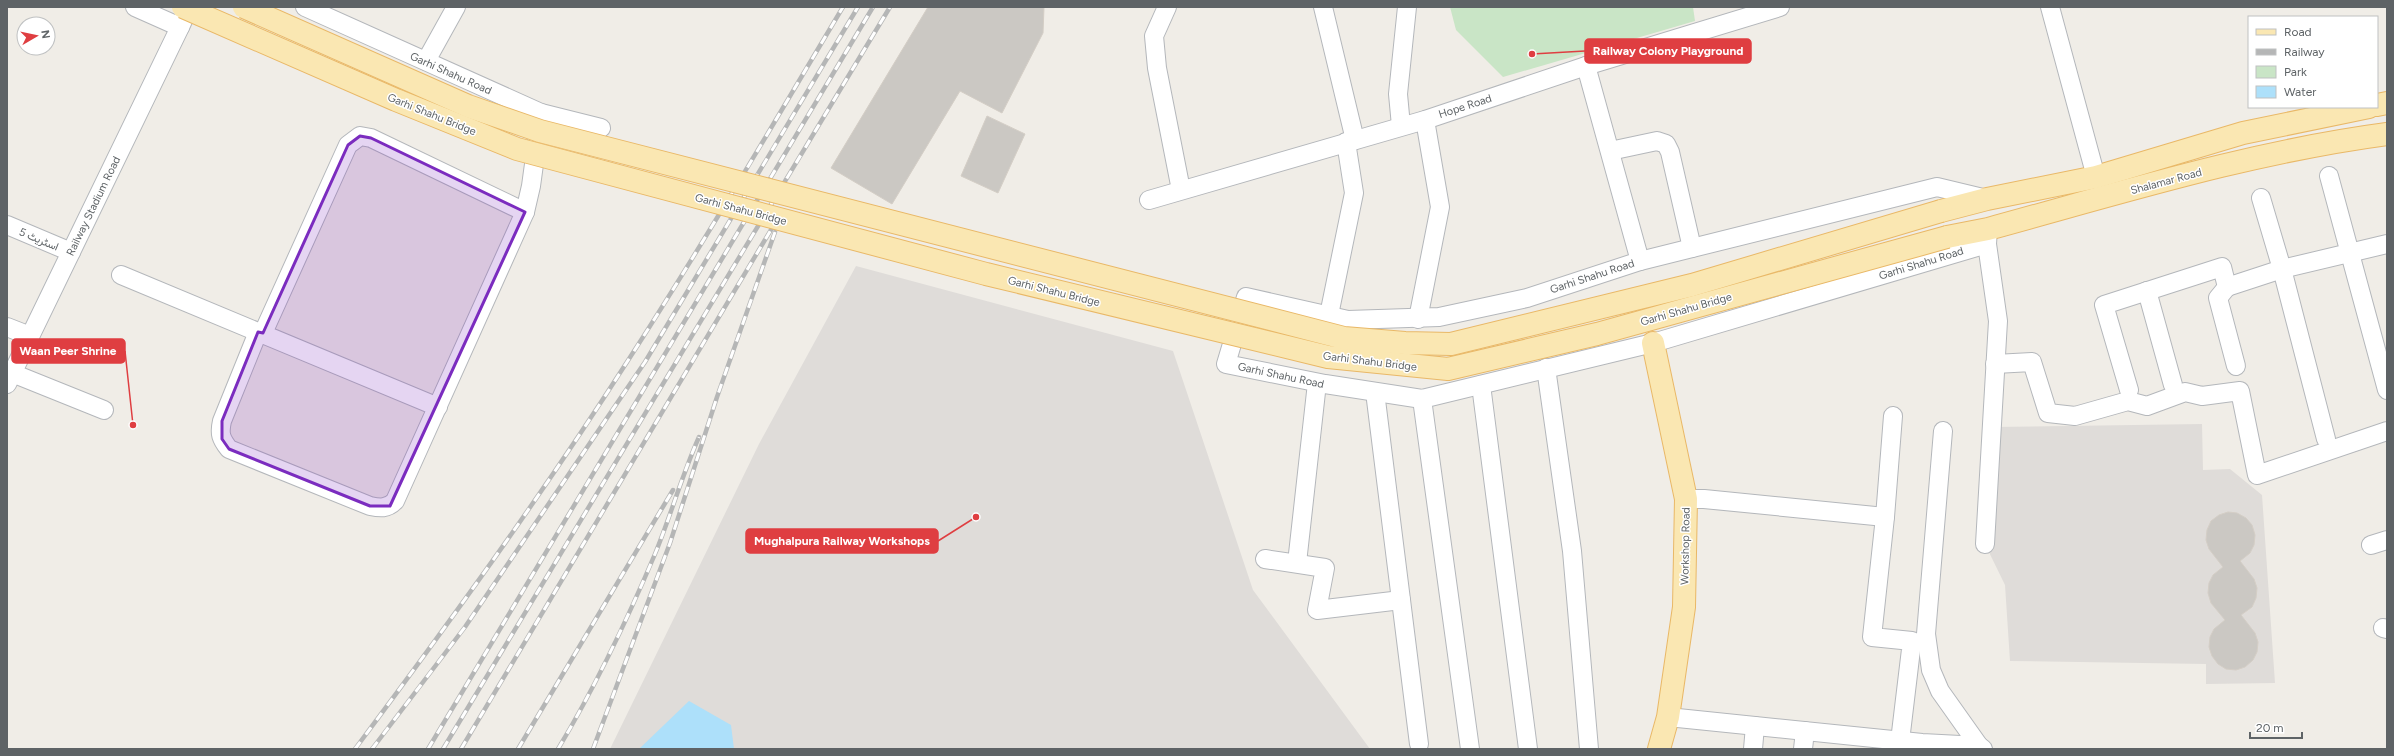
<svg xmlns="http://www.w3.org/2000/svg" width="2394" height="756" viewBox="0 0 2394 756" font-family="Figtree,Vazirmatn,sans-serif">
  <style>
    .industrial { fill: #dfdcd9 }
    .green { fill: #c9e5c6 }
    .water { fill: #ade0fa }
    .building { fill: #cbc8c3; stroke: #d4cec6 }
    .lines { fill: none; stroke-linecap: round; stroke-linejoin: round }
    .minor-casing { stroke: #b4b7bb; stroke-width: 20 }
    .major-casing { stroke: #e9b867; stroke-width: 24 }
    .minor { stroke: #fff; stroke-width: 18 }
    .major { stroke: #fae7b2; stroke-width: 22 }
    .rail-casing { stroke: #b5b6b6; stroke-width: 4.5 }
    .rail { stroke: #fff; stroke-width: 3; stroke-dasharray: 9; stroke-linecap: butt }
    .major-bridge-casing { stroke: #e9b867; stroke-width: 24; stroke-linecap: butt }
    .major-bridge { stroke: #fae7b2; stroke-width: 22 }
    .marked { fill: #7b2cbf; fill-opacity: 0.2; stroke: #7b2cbf; stroke-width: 3; stroke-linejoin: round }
    .labels { text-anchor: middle; stroke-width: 3; stroke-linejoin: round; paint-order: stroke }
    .street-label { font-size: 11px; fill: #5e6366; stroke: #fff }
    .leader { fill: none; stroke: #df3e41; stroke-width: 1.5 }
    .callout-dot { fill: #df3e41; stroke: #fff; stroke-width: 1.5 }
    .callout { fill: #df3e41; stroke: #df3e41; stroke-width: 1.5 }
    .callout-label { font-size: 12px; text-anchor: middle; font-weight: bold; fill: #fff }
  </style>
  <rect width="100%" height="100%" fill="#f0ede7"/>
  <g class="industrial">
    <polygon points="856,266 1173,351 1253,590 1370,749 610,749 759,444"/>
    <polygon points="2202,424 2203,470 2230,469 2262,495 2275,683 2206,684 2206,664 2010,661 2005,585 1985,544 1992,427"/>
  </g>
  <polygon class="green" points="1450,7 1693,7 1695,21 1503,77 1456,30"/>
  <polygon class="water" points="689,701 731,725 734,749 639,749"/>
  <g class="building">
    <polygon points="928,7 1044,7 1043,33 1002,113 960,91 892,204 831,168"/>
    <polygon points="987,116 1025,134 998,193 961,176"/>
    <polygon points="2228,512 2237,513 2246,518 2252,525 2255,535 2254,545 2250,553 2240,561 2254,579 2257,588 2256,598 2252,607 2241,615 2255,633 2258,642 2257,652 2253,660 2245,667 2236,670 2226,669 2218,664 2212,656 2209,647 2210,637 2214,629 2225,620 2211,603 2208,593 2209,583 2213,575 2223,567 2209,549 2206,540 2207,530 2211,521 2219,515"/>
  </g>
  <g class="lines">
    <g class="minor-casing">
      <g id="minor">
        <polyline points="135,7 180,27 185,16"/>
        <polyline points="305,7 541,113 601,128"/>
        <polyline points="1167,7 1154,36 1157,68 1181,190"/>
        <polyline points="1323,7 1355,140"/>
        <polyline points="2050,7 2096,177"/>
        <polyline points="426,61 456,7"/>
        <polyline points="1586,66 1640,261"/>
        <polyline points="1401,126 1398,94 1407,7"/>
        <polyline points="1610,151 1657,141 1666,144 1670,152 1692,248"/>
        <polyline points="2329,176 2387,390"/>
        <polyline points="2261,198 2282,269 2326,439"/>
        <polyline points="1987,199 1937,187 1640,261 1527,298 1439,317 1348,320 1246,297 1226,364 1325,384 1422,399 1653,343 1987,244 1988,229"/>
        <polyline points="1149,200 1425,120 1586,66 1780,7"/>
        <polyline points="7,225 71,252"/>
        <polyline points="121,275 438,407"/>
        <polyline points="2227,287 2218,298 2236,366"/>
        <polyline points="2147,291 2173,385"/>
        <polyline points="1329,315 1354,193 1346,142"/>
        <polyline points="1418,319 1440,207 1425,120"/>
        <polyline points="7,327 30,336"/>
        <path d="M258,332L222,421C219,434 221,439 229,449L370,506C380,508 387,509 395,501L525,212L531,186L541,113"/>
        <polyline points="263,333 348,145 360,136 371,138 525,212"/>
        <polyline points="1995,364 2032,362 2048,413 2075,416 2128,401 2147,406 2185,392 2202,396 2240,391 2257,475 2387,431"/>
        <polyline points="1546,368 1572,551 1589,749"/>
        <polyline points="12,373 104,410"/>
        <polyline points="7,384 180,27"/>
        <polyline points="1481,385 1528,749"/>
        <polyline points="2129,390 2104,305 2222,267 2227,287 2282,269 2387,244"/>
        <polyline points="1375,392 1419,744"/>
        <polyline points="1422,399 1470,749"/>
        <polyline points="1893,416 1885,517 1872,637 1912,641 1900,741"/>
        <polyline points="1943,431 1926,634 1931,670 1940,691 1979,746"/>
        <polyline points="1686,499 1704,499 1885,517"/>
        <polyline points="1985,544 1998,321 1987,244"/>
        <polyline points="2371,545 2387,540"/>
        <polyline points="1265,559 1325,568 1317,610 1401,600"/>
        <polyline points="1297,563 1317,383"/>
        <polyline points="2383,628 2387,629"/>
        <polyline points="1668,717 1922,743 1979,746 1983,749"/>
        <polyline points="1753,749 1755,726"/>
        <polyline points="1803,749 1805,731"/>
      </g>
    </g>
    <g class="major-casing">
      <g id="major">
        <polyline points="2377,105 2387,103"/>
        <polyline points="1941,211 1987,199 2096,177 2243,133 2369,107"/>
        <path d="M1947,237L1988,229C2120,193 2251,152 2387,134"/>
        <polyline points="1653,343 1686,499 1684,607 1668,717 1659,749"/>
      </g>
    </g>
    <use href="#minor" class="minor"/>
    <use href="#major" class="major"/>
    <g class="rail-casing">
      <g id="rail">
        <path d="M355,749C449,623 542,495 627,362C702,246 772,126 843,7"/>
        <polyline points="372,749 465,627 645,362 858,7"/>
        <polyline points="428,749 873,7"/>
        <polyline points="443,749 890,7"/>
        <polyline points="461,749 781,213"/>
        <polyline points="518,749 673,490"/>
        <path d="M558,749C594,689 628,618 655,554C671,515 682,475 699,437"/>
        <polyline points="593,749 670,543 717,397 775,232"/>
      </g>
    </g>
    <use href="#rail" class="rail"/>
    <g class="major-bridge-casing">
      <g id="major-bridge">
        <polyline points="183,7 396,100 517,149 986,274 1328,357 1448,369 1597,334 1947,237"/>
        <polyline points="244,7 468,106 540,131 1344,338 1405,343 1451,344 1692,285 1941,211"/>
      </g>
    </g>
    <use href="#major-bridge" class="major-bridge"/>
  </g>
  <path class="marked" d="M360,136L371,138L525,212L390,506H370L229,449L222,439V421L258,332L263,333L348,145Z"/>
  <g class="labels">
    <g class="street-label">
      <text transform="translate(451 73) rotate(24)" y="4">Garhi Shahu Road</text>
      <text transform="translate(1465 106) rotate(-18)" y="4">Hope Road</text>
      <text transform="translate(432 114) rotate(22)" y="4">Garhi Shahu Bridge</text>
      <text transform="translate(2166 181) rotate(-15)" y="4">Shalamar Road</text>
      <text transform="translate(93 206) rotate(-64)" y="4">Railway Stadium Road</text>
      <text transform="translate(741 209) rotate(15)" y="4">Garhi Shahu Bridge</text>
      <text transform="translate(39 239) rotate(23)" y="4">اسٹریٹ 5</text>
      <text transform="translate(1921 263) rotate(-17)" y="4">Garhi Shahu Road</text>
      <text transform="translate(1592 276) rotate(-18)" y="4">Garhi Shahu Road</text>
      <text transform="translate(1054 291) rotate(14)" y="4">Garhi Shahu Bridge</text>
      <text transform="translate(1686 309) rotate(-16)" y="4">Garhi Shahu Bridge</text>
      <text transform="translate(1370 361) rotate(7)" y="4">Garhi Shahu Bridge</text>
      <text transform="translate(1281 375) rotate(12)" y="4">Garhi Shahu Road</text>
      <text transform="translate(1685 546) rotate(-89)" y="4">Workshop Road</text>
    </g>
  </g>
  <path class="leader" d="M1532 54L1585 51M133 425L125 351M976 517L938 541"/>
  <g class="callout-dot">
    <circle cx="1532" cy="54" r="4"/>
    <circle cx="133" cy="425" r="4"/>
    <circle cx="976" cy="517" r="4"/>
  </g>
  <g class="callout">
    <rect x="1585" y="39" width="166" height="24" rx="4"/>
    <rect x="12" y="339" width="113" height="24" rx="4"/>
    <rect x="746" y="529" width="192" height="24" rx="4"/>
  </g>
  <g class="callout-label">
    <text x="1668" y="55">Railway Colony Playground</text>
    <text x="68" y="355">Waan Peer Shrine</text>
    <text x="842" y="545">Mughalpura Railway Workshops</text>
  </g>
  <rect width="2394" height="756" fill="none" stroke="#5e6366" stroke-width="16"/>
  <rect x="2248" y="16" width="130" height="92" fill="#ffffff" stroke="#bfc1c2"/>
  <rect x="2256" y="29" width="20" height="6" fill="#fae7b2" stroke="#bfc1c2"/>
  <text x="2284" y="36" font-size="12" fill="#5e6366">Road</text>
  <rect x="2256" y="49" width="20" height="6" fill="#b5b6b6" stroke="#bfc1c2"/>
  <text x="2284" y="56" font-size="12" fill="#5e6366">Railway</text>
  <rect x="2256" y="66" width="20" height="12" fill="#c9e5c6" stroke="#bfc1c2"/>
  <text x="2284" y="76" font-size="12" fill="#5e6366">Park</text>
  <rect x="2256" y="86" width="20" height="12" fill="#ade0fa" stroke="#bfc1c2"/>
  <text x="2284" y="96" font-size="12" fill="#5e6366">Water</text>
  <g transform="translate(36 36) rotate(81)"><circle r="19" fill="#ffffff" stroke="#bfc1c2"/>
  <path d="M0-3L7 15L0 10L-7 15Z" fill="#df3e41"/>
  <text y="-6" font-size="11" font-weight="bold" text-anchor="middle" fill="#5e6366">N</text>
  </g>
  <path d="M2250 732v6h52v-6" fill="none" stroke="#5e6366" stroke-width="2"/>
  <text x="2256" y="732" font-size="12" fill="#5e6366" stroke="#ffffff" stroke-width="3" paint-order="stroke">20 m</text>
</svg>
